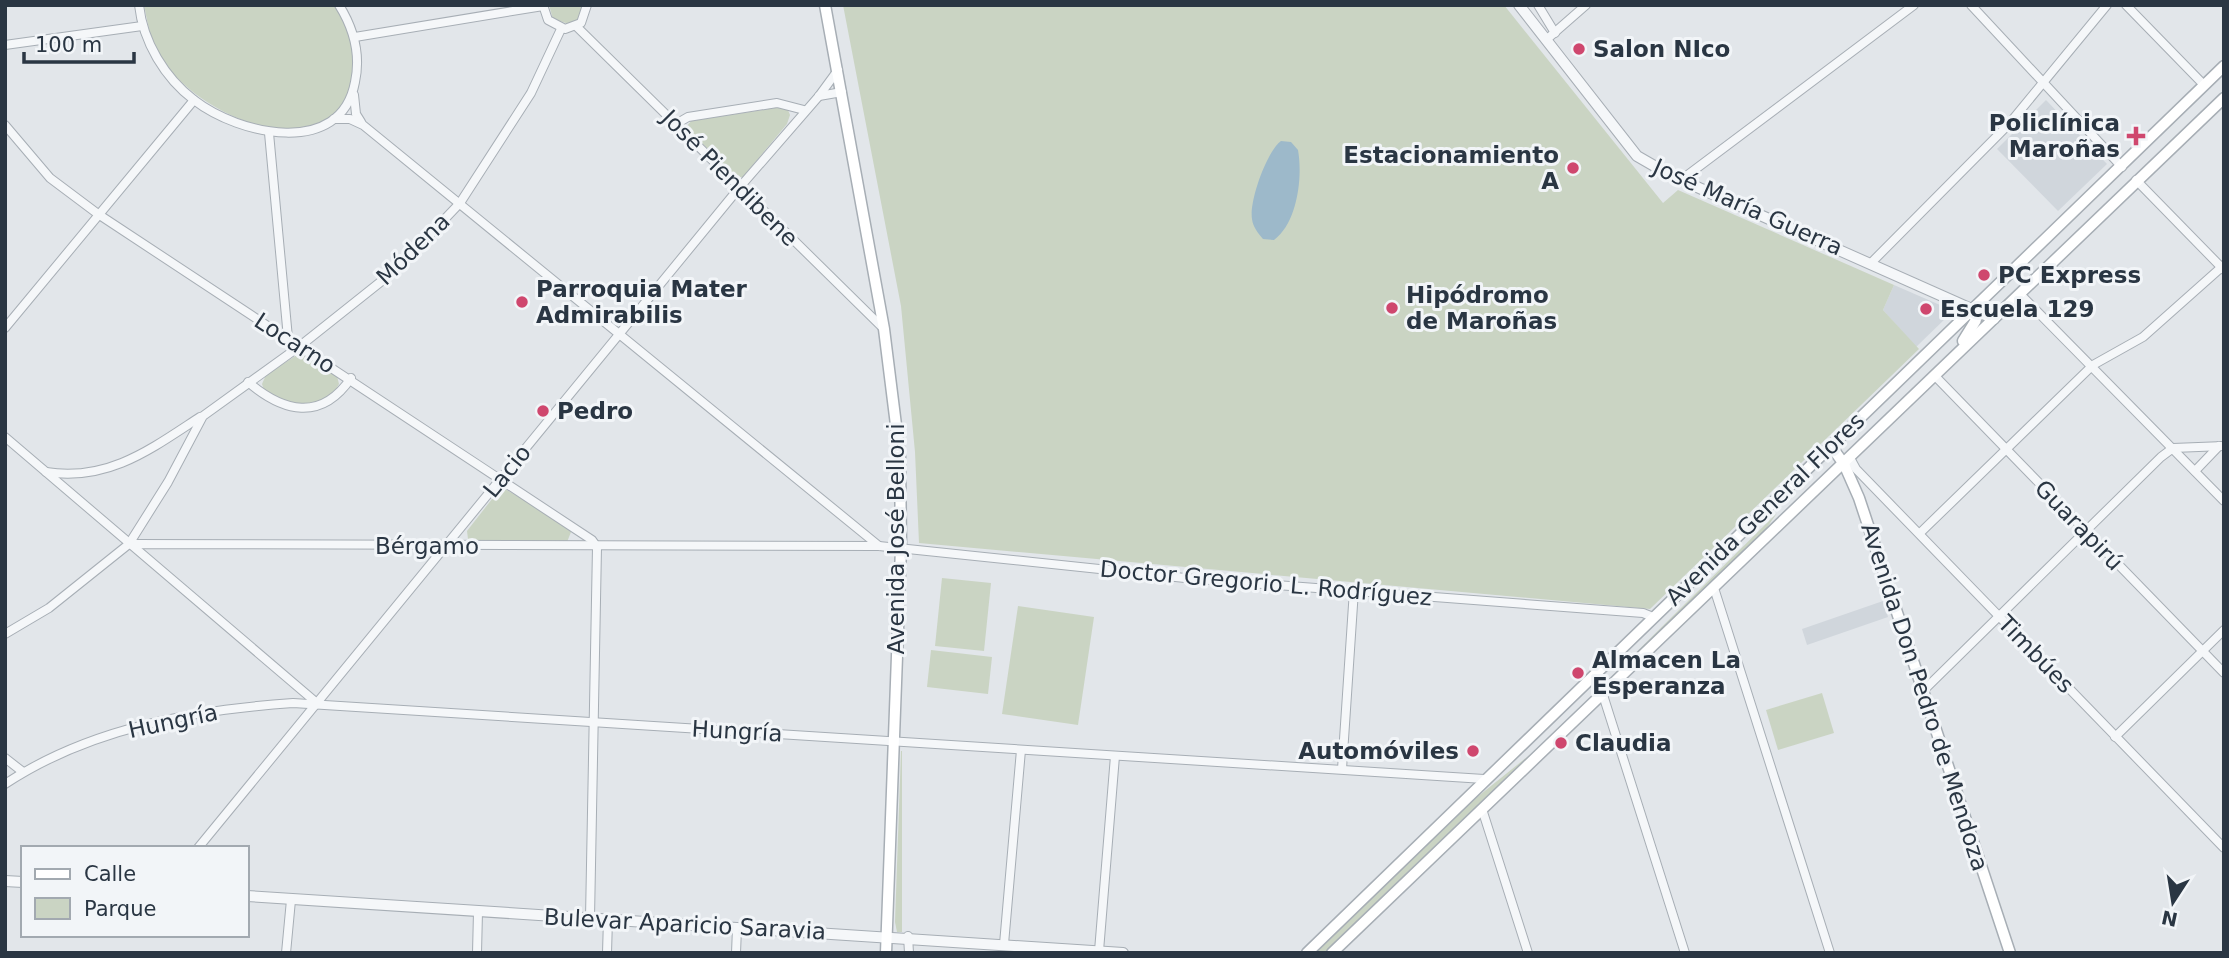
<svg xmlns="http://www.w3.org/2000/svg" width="2229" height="958" viewBox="0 0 2229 958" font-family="'DejaVu Sans',sans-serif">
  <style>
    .built { fill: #d0d6dc }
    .green { fill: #cad4c3 }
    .water { fill: #9db9ca }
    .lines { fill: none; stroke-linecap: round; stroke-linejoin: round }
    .minor-casing { stroke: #a7aeb5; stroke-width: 10 }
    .tertiary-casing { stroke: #a7aeb5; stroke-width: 12 }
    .secondary-casing { stroke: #a7aeb5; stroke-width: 13 }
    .minor { stroke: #f5f7f9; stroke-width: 8 }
    .tertiary { stroke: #f5f7f9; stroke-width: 10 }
    .secondary { stroke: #fff; stroke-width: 10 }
    .poi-dot { fill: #cf476e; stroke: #f2f5f8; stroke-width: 2.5 }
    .labels { text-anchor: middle; stroke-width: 6; stroke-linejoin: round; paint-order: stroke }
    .poi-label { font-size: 23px; font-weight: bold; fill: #2a3643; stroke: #f2f5f8; text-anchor: start }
    .street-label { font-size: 23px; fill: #2a3643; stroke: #f2f5f8 }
  </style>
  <rect width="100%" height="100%" fill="#e2e6ea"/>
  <g class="built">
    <polygon points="2046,100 2107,164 2058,211 1997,149"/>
    <polygon points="1894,285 1940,305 1948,316 1916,347 1883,310"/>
    <polygon points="1883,601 1888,617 1807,645 1802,629"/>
  </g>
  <g class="green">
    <path d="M144,5H336C349,29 357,55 352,82C334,179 183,112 155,47C149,34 147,19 144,5Z"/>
    <polygon points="549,5 584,5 580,19 569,24 553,19"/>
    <polygon points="843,5 1504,5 1663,203 1678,190 1894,285 1883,310 1919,349 1650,609 919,543 915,452 901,306"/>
    <polygon points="781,107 788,110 790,115 787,124 743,177 735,177 686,127 691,121"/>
    <path d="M300,353L337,376L339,384C323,415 287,404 264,390L262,384L266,375Z"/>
    <polygon points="505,489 567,525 571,532 567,542 472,541 468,539 467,531 499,490"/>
    <polygon points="1777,513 1759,539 1589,699"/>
    <polygon points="942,578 991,583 984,651 935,646"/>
    <polygon points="1018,606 1094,617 1078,725 1002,714"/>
    <polygon points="931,650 992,657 988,694 927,687"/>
    <polygon points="1822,693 1834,733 1778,750 1766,710"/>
    <polygon points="1584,703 1586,706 1325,953 1316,953 1471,802 1537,749"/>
    <polygon points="901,751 902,751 902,932 897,932 895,922"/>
  </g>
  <path class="water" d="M1281,141L1291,142L1298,150C1303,178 1297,223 1274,240L1263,239C1258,233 1253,227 1252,219C1249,201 1267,151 1281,141Z"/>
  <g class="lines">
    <g class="minor-casing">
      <g id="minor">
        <path d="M139,5C143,42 165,78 194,100C239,135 341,158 355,82C361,54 354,29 339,5"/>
        <polyline points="543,5 548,20 565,29 581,23 587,5"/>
        <polyline points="1538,5 1555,33"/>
        <polyline points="1971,5 2122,167"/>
        <polyline points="2126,5 2204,85"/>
        <polyline points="576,26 884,329"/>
        <polyline points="355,37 543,6"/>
        <polyline points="1546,40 1586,5"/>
        <polyline points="5,45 142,26"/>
        <polyline points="354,95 356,114 361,122"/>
        <polyline points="819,96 842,92"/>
        <polyline points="334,119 350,119 363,125 879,546"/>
        <polyline points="676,124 688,117 777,103 804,110"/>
        <polyline points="5,125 50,178 98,214 592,540 597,547 590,918"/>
        <polyline points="269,133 288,338"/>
        <polyline points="1681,180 1914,5"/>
        <polyline points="2136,180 2224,270"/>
        <polyline points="1871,263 2009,124 2107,5"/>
        <polyline points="2020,294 2224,501"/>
        <polyline points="5,328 194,100"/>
        <polyline points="1935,376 2224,673"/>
        <path d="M248,382C283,412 321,422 351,378"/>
        <polyline points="5,437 318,704"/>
        <polyline points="1850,458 1856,469 2224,848"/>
        <polyline points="2195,471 2219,446"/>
        <path d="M46,472C108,482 151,449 200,417"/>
        <polyline points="1920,533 2093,365 2143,337 2224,265"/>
        <polyline points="129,544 168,482 203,416 300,346 398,268 460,203 531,93 561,29"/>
        <polyline points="1714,588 1830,953"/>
        <polyline points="5,634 49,608 129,544 879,546 1185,578 1643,613 1653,617"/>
        <polyline points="1923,691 2161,457 2173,448 2224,446"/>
        <polyline points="1603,695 1685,953"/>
        <polyline points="2115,737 2224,630"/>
        <polyline points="5,758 23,772"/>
        <polyline points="1342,769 1354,590"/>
        <path d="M5,784C90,728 193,710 293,703L1484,779"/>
        <polyline points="1482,809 1528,953"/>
        <polyline points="198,848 739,188 819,96 838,70"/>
        <polyline points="908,936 909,953"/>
        <polyline points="1004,944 1021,750"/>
        <polyline points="1099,951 1115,756"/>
        <polyline points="286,953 291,900"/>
        <polyline points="477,953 478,912"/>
        <polyline points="607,953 608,919"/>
        <polyline points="736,953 737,928"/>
      </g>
    </g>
    <g class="tertiary-casing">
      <g id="tertiary">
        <polyline points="1519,5 1637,156 1670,175 1994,319"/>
        <polyline points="5,881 23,882"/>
        <polyline points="247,896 1123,953"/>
      </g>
    </g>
    <g class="secondary-casing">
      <g id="secondary">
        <polyline points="825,5 884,329 900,457 901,548 886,953"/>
        <polyline points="1963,341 1976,320 1971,309"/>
        <polyline points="1831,446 1844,464 1859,498 2010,953"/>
        <polyline points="1307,953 2224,66"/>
        <polyline points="1332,953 2224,98"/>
      </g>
    </g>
    <use href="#minor" class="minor"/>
    <use href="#tertiary" class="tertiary"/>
    <use href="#secondary" class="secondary"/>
  </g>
  <g class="poi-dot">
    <circle cx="1579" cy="49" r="7"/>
    <path d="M2132.5 125.5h7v7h7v7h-7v7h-7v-7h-7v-7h7z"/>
    <circle cx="1573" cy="168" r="7"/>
    <circle cx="1984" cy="275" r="7"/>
    <circle cx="522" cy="302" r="7"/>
    <circle cx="1392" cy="308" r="7"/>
    <circle cx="1926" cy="309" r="7"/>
    <circle cx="543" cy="411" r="7"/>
    <circle cx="1578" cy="673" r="7"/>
    <circle cx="1561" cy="743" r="7"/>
    <circle cx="1473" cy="751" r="7"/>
  </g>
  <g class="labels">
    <g class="poi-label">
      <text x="1593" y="57">Salon NIco</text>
      <text x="2120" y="131" text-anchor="end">Policlínica<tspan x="2120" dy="26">Maroñas</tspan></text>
      <text x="1559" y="163" text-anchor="end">Estacionamiento<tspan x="1559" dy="26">A</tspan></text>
      <text x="1998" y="283">PC Express</text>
      <text x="536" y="297">Parroquia Mater<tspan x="536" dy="26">Admirabilis</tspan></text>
      <text x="1406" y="303">Hipódromo<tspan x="1406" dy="26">de Maroñas</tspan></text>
      <text x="1940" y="317">Escuela 129</text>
      <text x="557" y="419">Pedro</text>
      <text x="1592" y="668">Almacen La<tspan x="1592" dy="26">Esperanza</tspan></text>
      <text x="1575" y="751">Claudia</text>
      <text x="1459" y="759" text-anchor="end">Automóviles</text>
    </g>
    <g class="street-label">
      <text transform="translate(730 178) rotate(45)" y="8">José Piendibene</text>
      <text transform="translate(1748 207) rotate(24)" y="8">José María Guerra</text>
      <text transform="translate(413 249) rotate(-44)" y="8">Módena</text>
      <text transform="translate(295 343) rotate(33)" y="8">Locarno</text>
      <text transform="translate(507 471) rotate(-51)" y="8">Lacio</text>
      <text transform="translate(1765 509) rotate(-44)" y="8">Avenida General Flores</text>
      <text transform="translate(2079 525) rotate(46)" y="8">Guarapirú</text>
      <text transform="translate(896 539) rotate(-90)" y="8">Avenida José Belloni</text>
      <text x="427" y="554">Bérgamo</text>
      <text transform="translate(1266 583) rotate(5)" y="8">Doctor Gregorio L. Rodríguez</text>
      <text transform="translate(2036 654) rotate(46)" y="8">Timbúes</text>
      <text transform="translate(1925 697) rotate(72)" y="8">Avenida Don Pedro de Mendoza</text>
      <text transform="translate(173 721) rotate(-12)" y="8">Hungría</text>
      <text transform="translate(737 731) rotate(3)" y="8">Hungría</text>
      <text transform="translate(685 924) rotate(3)" y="8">Bulevar Aparicio Saravia</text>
    </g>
  </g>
  <rect width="2229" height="958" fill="none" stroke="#2a3643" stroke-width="14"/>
  <rect x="21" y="846" width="228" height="91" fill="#f2f5f8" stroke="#a2a9b0" stroke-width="2"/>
  <rect x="35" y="869" width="35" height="10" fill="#ffffff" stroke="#a2a9b0" stroke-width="2"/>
  <text x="84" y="881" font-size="21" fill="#2a3643">Calle</text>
  <rect x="35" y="898" width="35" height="21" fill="#cad4c3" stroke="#a2a9b0" stroke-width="2"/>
  <text x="84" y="916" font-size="21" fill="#2a3643">Parque</text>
  <g transform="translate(2173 902) rotate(192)" stroke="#f2f5f8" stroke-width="5" paint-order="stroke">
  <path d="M0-5L12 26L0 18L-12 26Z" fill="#2a3643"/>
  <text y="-10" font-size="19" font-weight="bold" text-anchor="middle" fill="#2a3643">N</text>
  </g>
  <path d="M24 52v10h110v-10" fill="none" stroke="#2a3643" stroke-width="3.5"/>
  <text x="35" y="52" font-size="21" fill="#2a3643" stroke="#f2f5f8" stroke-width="5" paint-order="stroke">100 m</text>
</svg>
